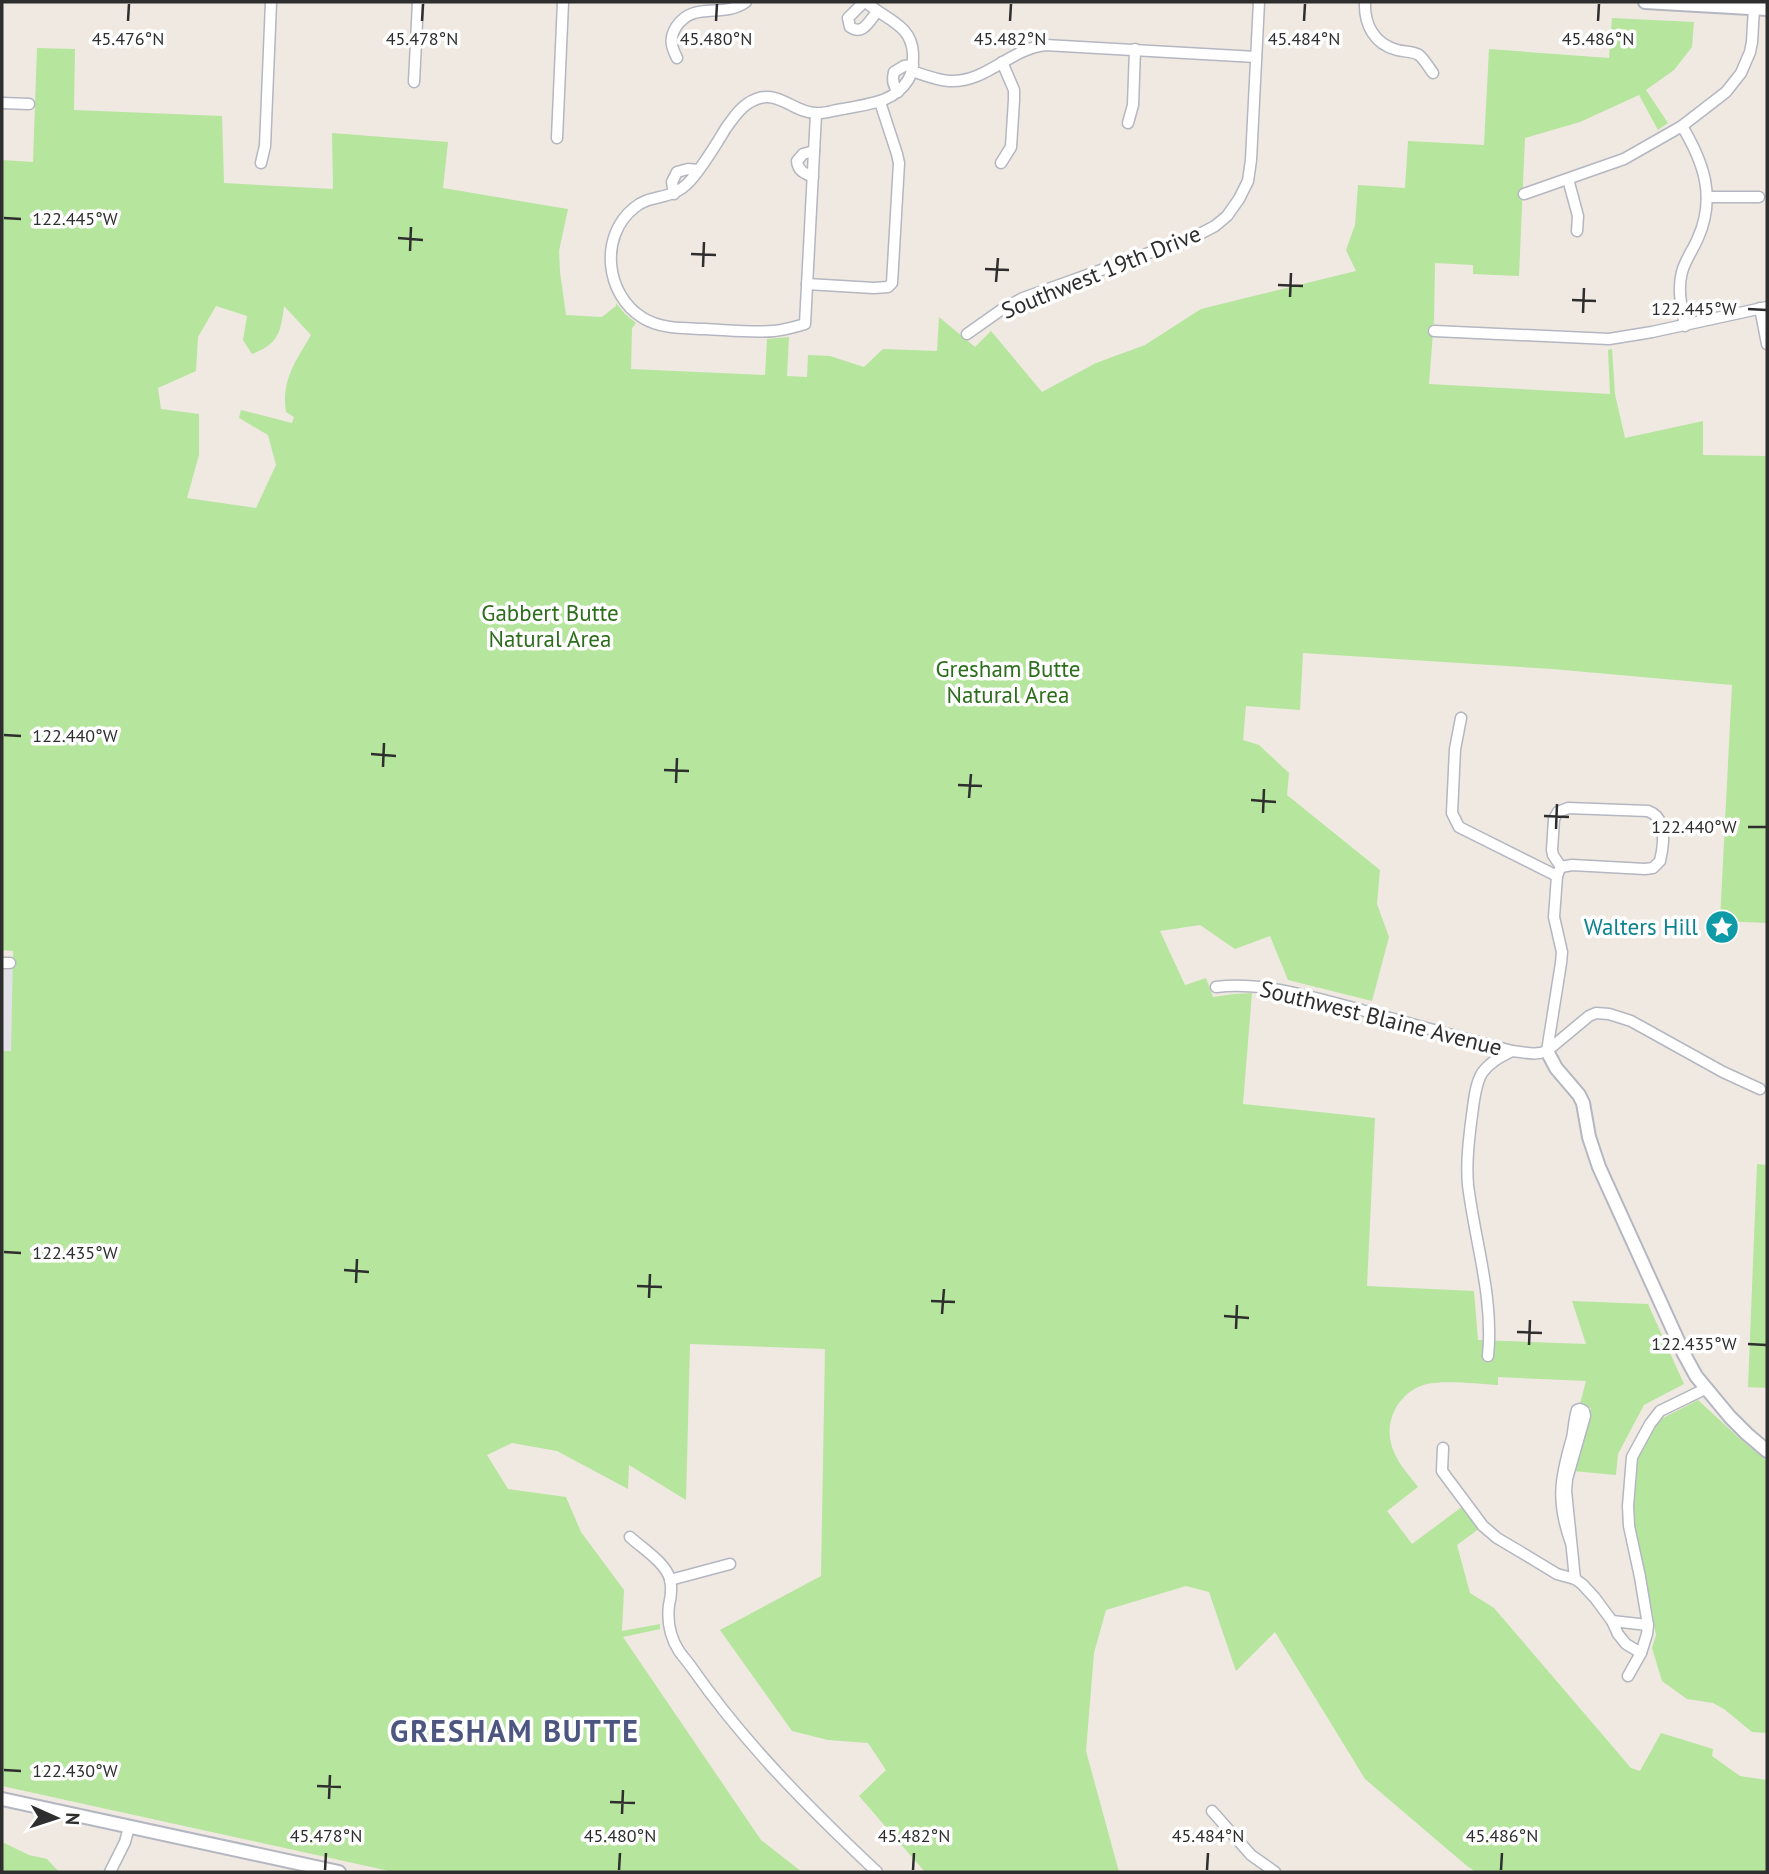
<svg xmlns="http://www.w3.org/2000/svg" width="1769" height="1874" viewBox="0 0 1769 1874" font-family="'PT Sans',sans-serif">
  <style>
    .industrial { fill: #e3e1e8 }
    .green { fill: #b6e59e; fill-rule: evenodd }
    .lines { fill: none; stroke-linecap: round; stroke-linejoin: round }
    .street-casing { stroke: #b4b7c1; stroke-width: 13 }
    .secondary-casing { stroke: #b4b7c1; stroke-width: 16 }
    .street { stroke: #fff; stroke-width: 10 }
    .secondary { stroke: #fff; stroke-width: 12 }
    .ticks { fill: none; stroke: #2e2e2e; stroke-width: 2.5 }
    .labels { text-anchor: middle; stroke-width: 7; stroke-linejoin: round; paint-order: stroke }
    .street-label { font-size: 23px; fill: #2e2e2e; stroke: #fff }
    .park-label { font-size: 23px; fill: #2c6e1b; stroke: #fff }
    .culture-label { font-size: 23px; fill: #0d838f; stroke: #fff; text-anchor: end }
    .district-label { font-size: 30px; font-weight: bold; letter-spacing: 2px; fill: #4d5680; stroke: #fff }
    .ticks-label { font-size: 18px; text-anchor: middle; fill: #2e2e2e; stroke: #fff; stroke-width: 7; stroke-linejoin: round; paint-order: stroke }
  </style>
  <rect width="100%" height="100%" fill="#efe9e1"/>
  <polygon class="industrial" points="2,970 13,970 11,1052 2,1051"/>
  <g class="green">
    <path d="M1612,18L1694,22L1692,47L1674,70L1646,90L1668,123L1658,130L1639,95L1580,122L1525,138L1519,276L1473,274V265L1435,263L1434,320L1429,384L1610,394L1608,350L1612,349L1615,394L1625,438L1703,421V455L1767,456V923L1720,921L1732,685L1552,669L1303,653L1300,710L1246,706L1243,740L1259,745L1289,773L1287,795L1380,870L1377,904L1389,937L1372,1001L1288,980L1270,936L1235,949L1200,925L1160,931L1185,985L1206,978L1213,997L1234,994L1252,993L1243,1104L1375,1118L1367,1286L1474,1291L1478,1340L1586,1344L1572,1301L1648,1304L1684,1384L1644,1405L1618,1454L1616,1475L1573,1471L1591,1408L1580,1404L1586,1381L1498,1377V1385C1478,1384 1446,1380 1427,1384C1398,1391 1381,1424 1394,1452C1399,1465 1410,1476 1418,1487L1387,1511L1412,1544L1463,1506L1480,1528L1457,1545L1470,1593L1494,1608L1631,1768L1640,1771L1661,1733L1713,1749L1712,1756L1740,1776L1767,1780V1872H1476L1467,1866L1365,1779L1275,1632L1236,1671L1209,1592L1186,1586L1106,1610L1094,1653L1086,1751L1119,1872H925L859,1796L886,1770L868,1743L828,1740L792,1731L720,1630L821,1576L825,1349L690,1344L686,1500L629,1465L628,1489L557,1451L512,1443L487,1455L508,1489L566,1497L581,1532L624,1590L622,1631L660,1624V1629L623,1637L761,1840L802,1872H394L2,1786V1051H11L13,951L2,950V160L33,162L37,48L75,49L74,110L222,116L224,183L333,189L332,133L448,142L443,188L568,209L559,251L560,272L566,315L602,317L616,306V303L625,314L636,323L632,328L631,369L765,375L767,339L789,337L787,376L807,377L808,355L830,356L864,367L883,349L937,351L939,317L975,347L991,331L1042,392L1096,363L1145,345L1201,309L1356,271L1346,250L1355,225L1358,185L1405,188L1408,141L1484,145L1489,49L1609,58ZM216,306L247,316L243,340L252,354C278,344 281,333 284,306L311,335C296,361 281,380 286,412L294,417L292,423L241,410L239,418L268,435L276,465L256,508L187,498L199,455V414L161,409L158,388L196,371L198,337Z"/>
    <polygon points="1757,1164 1767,1165 1767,1388 1748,1387"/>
    <polygon points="1698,1400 1738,1437 1767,1461 1767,1733 1752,1732 1724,1709 1713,1703 1687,1699 1662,1681 1652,1648 1656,1635 1633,1518 1637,1460 1659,1420"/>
    <polygon points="2,1842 29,1855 47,1859 59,1872 2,1872"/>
  </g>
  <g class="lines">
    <g class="street-casing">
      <g id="street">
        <path d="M864,2L848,18L850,27C863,36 869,21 877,12"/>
        <path d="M1365,2C1364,24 1374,44 1397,50C1404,52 1413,51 1419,55C1425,60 1429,68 1433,73"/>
        <path d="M677,58C671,46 669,39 676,27C694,0 722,19 746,2"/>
        <path d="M912,71C924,75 936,80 949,81C986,83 1008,50 1045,45L1256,57"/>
        <polyline points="414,82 418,2"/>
        <path d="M898,92C893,85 892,80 894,72L904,66L913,65"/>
        <polyline points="2,103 29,104"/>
        <path d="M816,114L805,324C795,327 784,330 774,331C751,333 727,330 705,329C683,328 661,329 643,318C605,295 599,236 634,208C651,193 671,202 690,181C704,165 715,146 726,128C732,120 738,110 747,104C776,84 791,113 816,113C825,114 834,110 843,109C867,104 894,103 908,80C913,72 913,63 913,54C912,24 884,19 866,2"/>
        <polyline points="1128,123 1133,105 1135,49"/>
        <path d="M1682,126C1704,163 1716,197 1698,238C1693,250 1685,260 1682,272C1677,290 1682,308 1685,326"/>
        <polyline points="557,138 563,2"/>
        <polyline points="261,163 265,146 271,2"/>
        <polyline points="1001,163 1011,147 1014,100 1014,90 1002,62"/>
        <path d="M813,177C804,173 798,171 797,161L803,154L814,151"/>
        <polyline points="1568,179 1578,216 1577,231"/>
        <polyline points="674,194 672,182 677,172 688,169 698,170"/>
        <polyline points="1524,194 1624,159 1682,126 1726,92 1741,73 1750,52 1752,42 1754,8"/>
        <polyline points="1707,197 1759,197"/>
        <polyline points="807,284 874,288 888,287 892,283 899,163 897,154 880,102"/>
        <polyline points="1760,308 1767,344"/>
        <polyline points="1434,331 1609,339 1652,332 1767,307"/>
        <polyline points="967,334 1001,310 1023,298 1196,236 1215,226 1227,216 1239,199 1248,181 1251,160 1259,2"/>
        <polyline points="1461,718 1455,749 1452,813 1459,827 1557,876"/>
        <path d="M1568,808L1648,811C1668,818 1664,844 1660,861L1653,868L1645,869L1572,865L1561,867L1553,855L1552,850L1554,819L1558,812Z"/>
        <polyline points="2,963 10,963"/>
        <path d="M1216,987C1266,981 1317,999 1365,1011C1414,1025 1463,1038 1512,1051C1524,1052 1535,1056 1547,1051L1589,1016L1596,1013L1609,1014L1631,1021L1723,1072L1760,1089"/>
        <polyline points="1547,1051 1561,963 1562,952 1554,917 1557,876 1559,871"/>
        <path d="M1488,1356C1494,1298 1475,1242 1468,1185C1466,1162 1469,1138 1472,1115C1474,1101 1475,1085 1482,1073C1490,1062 1500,1057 1512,1051"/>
        <polyline points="1443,1448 1442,1471 1483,1526 1497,1538 1524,1554 1557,1574 1575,1579 1582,1584 1595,1598 1612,1621 1618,1634 1626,1644 1641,1653"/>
        <path d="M630,1537C643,1549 665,1562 670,1579C672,1588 671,1597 669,1605C667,1621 670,1637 679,1651C683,1657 688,1662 692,1668C745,1744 810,1809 877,1872"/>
        <path d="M1571,1543C1556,1501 1560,1479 1572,1438C1574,1429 1574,1419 1577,1410L1580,1409L1584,1411L1585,1416L1567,1479L1566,1491L1575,1579"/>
        <polyline points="670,1580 730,1564"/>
        <polyline points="1612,1621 1648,1625"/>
        <polyline points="1628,1676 1641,1653 1647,1634 1648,1625 1640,1577 1629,1526 1628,1506 1632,1457 1650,1424 1660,1411 1705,1389"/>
        <polyline points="1212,1811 1251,1855 1275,1872"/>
        <polyline points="110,1872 125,1842 129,1827"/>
      </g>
    </g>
    <g class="secondary-casing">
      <g id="secondary">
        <polyline points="1645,2 1767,9"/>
        <polyline points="1547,1051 1556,1068 1579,1095 1583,1103 1589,1137 1599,1167 1684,1354 1696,1376 1730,1417 1747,1434 1767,1451"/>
        <polyline points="2,1799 339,1872"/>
      </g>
    </g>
    <use href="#street" class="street"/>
    <use href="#secondary" class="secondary"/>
  </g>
  <path class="ticks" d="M128,21L129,4M422,21L423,4M716,21L717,4M1010,21L1011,4M1304,21L1305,4M1598,21L1599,4M4,218L21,219M398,238L423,240M410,251L411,227M691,254L716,255M703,267L704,242M985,269L1009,270M996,282L998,258M1278,285L1303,286M1290,297L1291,273M1572,300L1596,301M1748,309L1766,310M1583,313L1584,288M4,735L21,736M371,754L396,756M383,767L384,743M664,770L689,771M676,783L677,758M958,785L982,786M969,798L971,774M1251,800L1276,802M1263,813L1264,789M1544,816L1569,817M1748,827H1766M1556,829L1557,804M4,1252L21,1253M344,1270L369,1272M356,1283L357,1259M637,1286L662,1287M649,1298L650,1274M931,1301L955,1302M942,1314L944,1289M1224,1316L1249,1318M1236,1329L1237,1305M1517,1332L1542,1333M1748,1344L1766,1345M1529,1345L1530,1320M4,1770L21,1771M317,1786L341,1787M329,1799L330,1775M610,1802L635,1803M622,1814L623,1790M325,1870L326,1853M619,1870L620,1853M913,1870L914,1853M1207,1870L1208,1853M1501,1870L1502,1853"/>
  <defs>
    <g id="sight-disc" transform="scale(1.75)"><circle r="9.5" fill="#0f9aa8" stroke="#fff"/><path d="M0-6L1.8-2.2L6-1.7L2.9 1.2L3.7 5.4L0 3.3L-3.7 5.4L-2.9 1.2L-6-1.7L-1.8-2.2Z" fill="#fff"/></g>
  </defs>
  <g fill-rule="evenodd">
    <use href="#sight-disc" x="1722" y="927"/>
  </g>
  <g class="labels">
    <g class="street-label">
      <text transform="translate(1101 272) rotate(-22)" y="8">Southwest 19th Drive</text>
      <text transform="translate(1381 1018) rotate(14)" y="8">Southwest Blaine Avenue</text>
    </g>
    <g class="park-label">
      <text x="550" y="621">Gabbert Butte<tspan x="550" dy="26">Natural Area</tspan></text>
      <text x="1008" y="677">Gresham Butte<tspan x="1008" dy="26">Natural Area</tspan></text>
    </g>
    <g class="culture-label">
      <text x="1698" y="935">Walters Hill</text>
    </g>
    <g class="district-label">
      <text x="515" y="1742">GRESHAM BUTTE</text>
    </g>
  </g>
  <g class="ticks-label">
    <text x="128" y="45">45.476°N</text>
    <text x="422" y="45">45.478°N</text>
    <text x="716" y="45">45.480°N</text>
    <text x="1010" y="45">45.482°N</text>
    <text x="1304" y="45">45.484°N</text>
    <text x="1598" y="45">45.486°N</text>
    <text x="75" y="225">122.445°W</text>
    <text x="1694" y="315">122.445°W</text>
    <text x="75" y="742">122.440°W</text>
    <text x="1694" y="833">122.440°W</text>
    <text x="75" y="1259">122.435°W</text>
    <text x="1694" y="1350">122.435°W</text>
    <text x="75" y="1777">122.430°W</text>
    <text x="326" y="1842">45.478°N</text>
    <text x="620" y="1842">45.480°N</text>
    <text x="914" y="1842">45.482°N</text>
    <text x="1208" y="1842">45.484°N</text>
    <text x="1502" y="1842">45.486°N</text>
  </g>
  <rect width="1769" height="1874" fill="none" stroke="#2e2e2e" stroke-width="7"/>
  <g transform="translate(56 1818) rotate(93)" stroke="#ffffff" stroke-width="5" paint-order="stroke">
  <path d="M0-5L12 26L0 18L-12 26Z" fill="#2e2e2e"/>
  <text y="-10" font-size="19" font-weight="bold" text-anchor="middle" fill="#2e2e2e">N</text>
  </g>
</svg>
